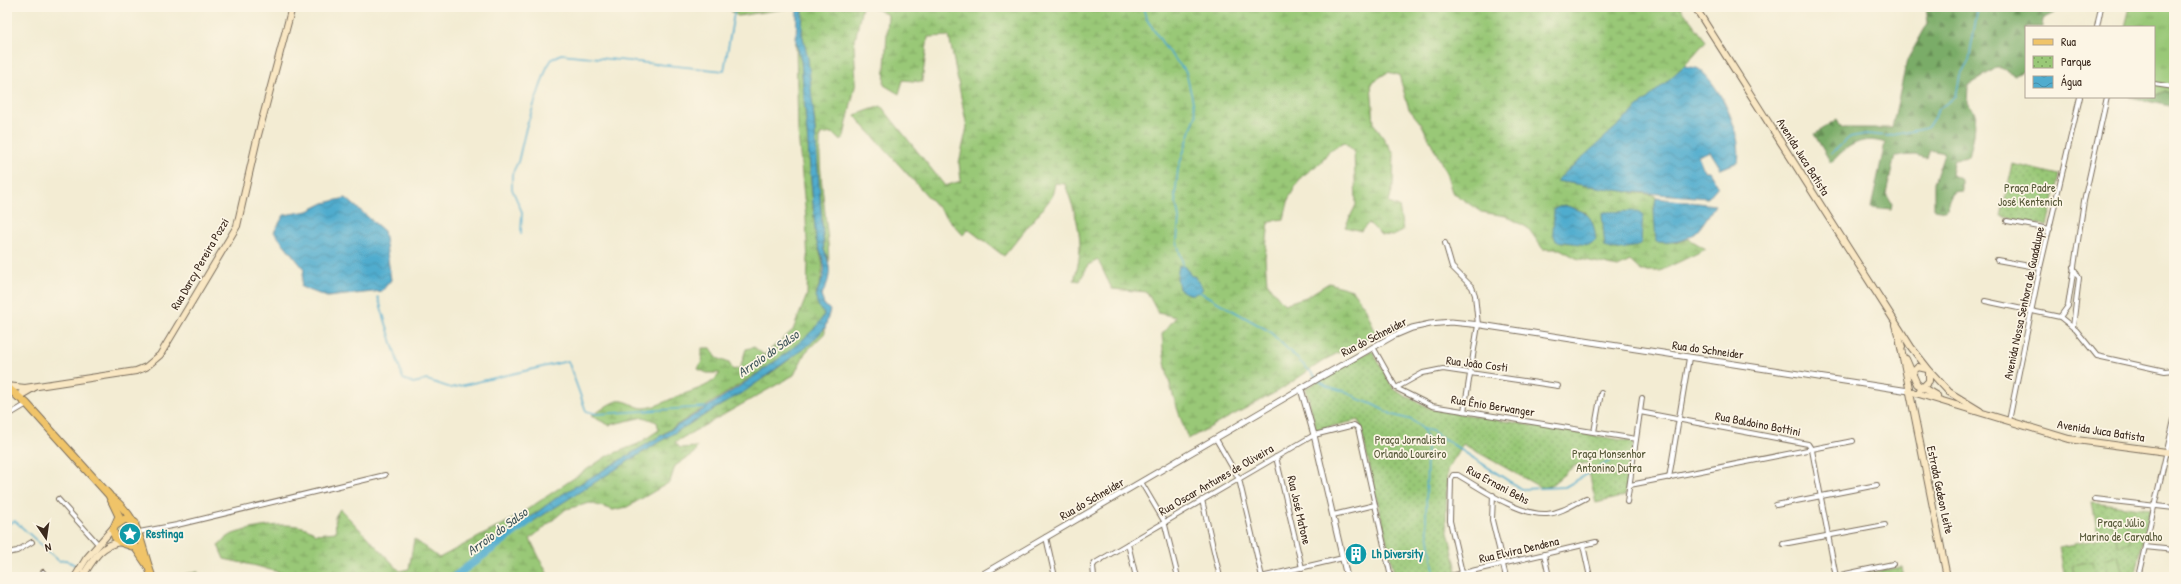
<svg xmlns="http://www.w3.org/2000/svg" width="2181" height="584" viewBox="0 0 2181 584" font-family="'Patrick Hand',sans-serif">
  <style>
    .grass { fill: url(#grass-tufts); stroke: #6a794a }
    .forest { fill: url(#forest-firs); stroke: #5a6b43 }
    .wetland { fill: url(#wetland-marsh); stroke: #6a794a; fill-rule: evenodd }
    .park { fill: url(#park-dots); stroke: #6a794a }
    .pitch { fill: #99c877; stroke: #6a794a }
    .water { fill: url(#water-waves); stroke: #466b76 }
    .lines { fill: none; stroke-linecap: round; stroke-linejoin: round }
    .stream { stroke: #50acce; stroke-width: 1.5 }
    .river { stroke: #50acce; stroke-width: 8 }
    .minor-casing { stroke: #7b6e5d; stroke-width: 6 }
    .tertiary-casing { stroke: #7b6e5d; stroke-width: 7 }
    .secondary-casing { stroke: #7b6e5d; stroke-width: 8 }
    .primary-casing { stroke: #7b6e5d; stroke-width: 9 }
    .minor { stroke: #fff; stroke-width: 4 }
    .tertiary { stroke: #fff; stroke-width: 5 }
    .secondary { stroke: #f9e7c3; stroke-width: 6 }
    .primary { stroke: #f0c469; stroke-width: 7 }
    .labels { text-anchor: middle; stroke-width: 3.5; stroke-linejoin: round; paint-order: stroke }
    .street-label { font-size: 12px; fill: #3b2a1e; stroke: #fcf5e5 }
    .park-label { font-size: 12px; fill: #575939; stroke: #fcf5e5 }
    .culture-label { font-size: 12px; font-weight: bold; fill: #0d838f; stroke: #fcf5e5; text-anchor: start }
    .water-label { font-size: 13px; font-style: italic; fill: #42585c; stroke: #fcf5e5 }
  </style>
  <defs>
    <pattern id="grass-tufts" width="24" height="20" patternUnits="userSpaceOnUse"><rect width="24" height="20" fill="#99c877"/><path d="M3 7l-1-3M5 7V3M7 7l1-3M15 17l-1-3M17 17v-4M19 17l1-3" fill="none" stroke="#7ea361"/></pattern>
    <pattern id="forest-firs" width="22" height="20" patternUnits="userSpaceOnUse"><rect width="22" height="20" fill="#7aac68"/><path d="M5 1l3.5 6h-7zM16 11l3.5 6h-7z" fill="#658c55"/></pattern>
    <pattern id="wetland-marsh" width="20" height="14" patternUnits="userSpaceOnUse"><rect width="20" height="14" fill="#99c877"/><path d="M1 5h8M5 5V1M11 12h8M15 12V8" fill="none" stroke="#7ea361"/></pattern>
    <pattern id="park-dots" width="8" height="8" patternUnits="userSpaceOnUse"><rect width="8" height="8" fill="#99c877"/><path d="M2 2h.1M6 6h.1" fill="none" stroke="#7ea361" stroke-width="1.8" stroke-linecap="round"/></pattern>
    <pattern id="water-waves" width="16" height="10" patternUnits="userSpaceOnUse"><rect width="16" height="10" fill="#50acce"/><path d="M0 5q4-4 8 0t8 0" fill="none" stroke="#448ca7"/></pattern>
  </defs>
  <rect width="100%" height="100%" fill="#fcf5e5"/>
  <filter id="ink" filterUnits="userSpaceOnUse"><feTurbulence type="fractalNoise" baseFrequency=".025" numOctaves="2"/><feDisplacementMap in="SourceGraphic" scale="8" xChannelSelector="R" yChannelSelector="G"/><feConvolveMatrix kernelMatrix="1 2 1 2 8 2 1 2 1" color-interpolation-filters="sRGB"/></filter>
  <filter id="wash" filterUnits="userSpaceOnUse"><feTurbulence type="fractalNoise" baseFrequency=".012" numOctaves="4" result="noise"/><feDisplacementMap in="SourceGraphic" scale="16" xChannelSelector="R" yChannelSelector="G"/><feGaussianBlur stdDeviation="0.9" result="paint"/><feColorMatrix in="noise" values="0 0 0 0 0 0 0 0 0 0 0 0 0 0 0 0 0 1.4 0 .05"/><feComposite in="paint" operator="in"/></filter>
  <g filter="url(#wash)">
    <rect width="100%" height="100%" fill="#f3ecd3"/>
    <g class="grass">
      <polygon points="2130,7 2174,7 2174,92 2165,91 2158,95 2154,94 2154,27 2125,27"/>
      <circle cx="126" cy="531" r="9"/>
    </g>
    <g class="forest">
      <path d="M1926,7H2056L2055,13L2043,19L2042,27H2026V70L2015,75L2001,68H1996L1968,86L1967,103L1976,113L1974,135L1969,157L1954,159L1951,174L1962,180V191L1953,192L1946,211L1934,209V183L1944,153L1930,150L1927,158L1915,155L1895,156L1886,194L1892,204L1891,210L1871,208L1885,143C1862,135 1846,146 1831,163L1814,134L1837,119L1842,128H1892L1907,60L1928,23Z"/>
      <polygon points="2165,91 2174,92 2174,107 2129,97 2154,97 2154,94 2158,95"/>
    </g>
    <g class="wetland">
      <polygon points="729,7 797,7 738,16 732,12"/>
      <path d="M803,7H862L854,45L856,82L844,136L840,141L832,133L820,135C818,178 828,220 829,262L824,250L814,117L802,33Z"/>
      <path d="M872,7H1680L1706,41L1684,66L1557,181L1654,195L1656,198L1654,211L1675,243L1689,239L1706,249L1660,271H1641L1630,261L1618,267L1576,258L1560,249H1543L1528,228L1506,216L1481,212L1452,192L1446,172L1422,125L1409,109L1399,75L1388,72L1371,83L1374,124L1394,154L1393,186L1389,203L1399,207L1403,231L1393,236L1381,235L1369,223L1361,231L1345,227L1356,205L1354,151L1344,142L1329,151L1320,163L1301,177L1289,198L1284,219L1269,221L1265,258L1267,283L1284,304L1306,297L1329,283L1352,290L1366,309L1376,334L1326,359L1280,390L1188,439C1176,405 1163,371 1162,334L1176,317L1158,313L1147,292L1112,289L1098,260L1088,265L1080,281L1074,280C1086,243 1078,220 1065,184L1055,183L1052,197L1004,256L968,229L963,235L861,123L855,115L881,106L945,186L961,181L959,163L967,127L949,36L928,37L922,82L903,80L899,94L884,85L888,15ZM1564,205L1587,213L1554,209Z"/>
      <path d="M796,42L801,61L816,240C824,267 826,267 816,294L824,313L823,320L792,351L652,441L554,500L518,526L521,529C573,495 625,462 678,430C729,400 783,371 825,328V333L805,353L794,375L675,442L680,448L697,447L694,453L675,466L670,482L627,507L613,510L590,503L566,509L530,539L549,577H295L257,566L224,559L218,545C222,542 228,536 233,534C253,527 300,518 316,534L336,532L335,517L340,509L400,571L409,569L414,539L439,558L513,519L607,456L638,444L659,430L657,422L643,417L609,425L591,416C599,412 606,405 614,402C625,397 634,408 644,408C659,407 670,398 684,394C697,389 712,386 720,373H707L698,369L702,361V348H711L717,358L729,363L733,370L740,368L746,349L754,347L764,355L793,330L807,295L808,264L806,218L798,133Z"/>
      <polygon points="198,572 198,577 169,577"/>
    </g>
    <g class="park">
      <polygon points="2013,164 2059,175 2047,226 2001,216"/>
      <polygon points="1372,350 1394,390 1431,409 1634,442 1625,496 1596,503 1587,463 1574,466 1550,486 1542,488 1463,444 1447,470 1446,522 1457,571 1431,577 1395,577 1359,420 1316,430 1306,388"/>
      <polygon points="2092,502 2150,509 2135,577 2065,577 2059,547 2099,539"/>
      <polygon points="1902,567 1904,577 1847,577"/>
    </g>
    <g class="pitch">
      <polygon points="2126,521 2131,542 2117,545 2112,524"/>
      <polygon points="2118,555 2123,576 2109,577 2105,559"/>
      <polygon points="2093,561 2096,577 2076,577 2073,565"/>
    </g>
    <g class="water">
      <path d="M797,7H803L802,33L808,58L814,117L824,250C832,268 831,279 821,296L824,304L830,310L825,328L810,344L747,390L659,442L521,529L518,526C531,518 542,508 555,499C597,472 818,350 824,313C808,297 821,289 824,273C826,263 819,249 816,240L801,61L796,42Z"/>
      <path d="M1684,66C1688,67 1695,67 1699,69C1721,86 1743,135 1738,162L1721,169L1710,151L1698,156L1704,171H1709L1718,186L1708,198L1623,191L1556,181Z"/>
      <polygon points="346,198 384,231 391,280 382,291 327,297 301,287 304,269 274,232 284,215 308,211 324,203"/>
      <path d="M1656,198L1715,205C1696,235 1692,244 1656,242L1654,211Z"/>
      <path d="M1564,205C1588,213 1593,214 1596,240L1589,245L1556,241L1553,232L1554,209Z"/>
      <polygon points="1638,211 1643,215 1641,242 1638,246 1615,250 1605,247 1602,215 1604,212"/>
      <path d="M1179,265L1186,267L1191,276H1194L1203,289C1194,297 1188,295 1179,289L1177,277Z"/>
    </g>
    <g class="lines">
      <g class="stream">
        <polyline points="1143,7 1146,18 1167,50 1186,72 1196,115 1178,169 1175,197 1179,218 1177,242 1184,268"/>
        <polyline points="1831,154 1850,137 1866,134 1888,136 1927,128 1940,108 1956,96 1960,76 1969,60 1978,7"/>
        <polyline points="521,234 522,212 512,189 512,174 518,162 526,128 547,67 552,59 561,54 724,71 734,13 739,7"/>
        <polyline points="1198,291 1269,331 1317,378"/>
        <polyline points="378,297 403,379 413,383 427,380 451,388 568,361 586,411 597,414 706,407"/>
        <polyline points="1319,381 1327,386 1350,393 1358,399 1372,404 1393,415 1412,420 1423,429 1427,441 1426,520 1435,577"/>
        <polyline points="1423,429 1432,431 1521,489 1565,487 1610,461"/>
        <polyline points="7,524 15,521 59,561 66,560 75,565"/>
        <polyline points="94,574 106,577"/>
      </g>
      <polyline class="river" points="454,577 529,521"/>
    </g>
  </g>
  <g filter="url(#ink)">
    <g class="lines">
      <g class="minor-casing">
        <g id="minor">
          <polyline points="2097,27 2101,7"/>
          <polyline points="2154,84 2174,87"/>
          <polyline points="2007,221 2050,229"/>
          <polyline points="1445,243 1452,267 1472,287 1475,295 1478,325 1464,411"/>
          <polyline points="1997,260 2040,268"/>
          <polyline points="2073,267 2079,278 2073,327"/>
          <polyline points="1985,301 2060,317 2076,330 2097,356 2165,371 2174,370"/>
          <polyline points="2060,317 2068,306 2084,201 2107,97"/>
          <polyline points="1373,347 1396,388 1432,406 1636,439"/>
          <polyline points="1396,388 1423,373 1443,369 1558,386"/>
          <polyline points="1640,412 1808,444 1812,450 1836,577"/>
          <polyline points="7,416 27,404"/>
          <polyline points="2009,421 2040,268 2080,97"/>
          <polyline points="1594,432 1601,393"/>
          <polyline points="1216,439 1239,479 1262,577"/>
          <polyline points="1276,457 1302,568"/>
          <polyline points="1669,478 1689,358"/>
          <polyline points="1141,482 1164,521 1178,577"/>
          <polyline points="1630,485 1853,441"/>
          <polyline points="1493,495 1492,520 1506,577"/>
          <polyline points="58,499 98,544"/>
          <polyline points="2095,499 2174,508"/>
          <polyline points="1202,500 1220,577"/>
          <polyline points="1627,502 1642,398"/>
          <polyline points="1776,505 1877,485"/>
          <polyline points="1333,515 1375,505"/>
          <polyline points="139,532 177,525 385,475"/>
          <polyline points="1046,537 1055,577"/>
          <polyline points="1128,544 1136,577"/>
          <polyline points="1783,544 1885,525"/>
          <polyline points="1583,545 1590,577"/>
          <polyline points="2145,547 2174,550"/>
          <polyline points="7,553 17,551 32,542"/>
          <polyline points="1544,554 1549,577"/>
          <polyline points="43,572 47,577"/>
          <polyline points="1094,577 1093,566 1095,563 1314,435 1354,425 1358,428 1391,577"/>
          <polyline points="1261,577 1343,558"/>
          <polyline points="1446,577 1596,542"/>
          <path d="M1463,577L1450,521L1451,479L1453,475H1458C1480,488 1520,516 1547,514C1561,513 1574,504 1586,498"/>
          <polyline points="1831,577 1893,564"/>
          <polyline points="2138,577 2174,420"/>
        </g>
      </g>
      <g class="tertiary-casing">
        <g id="tertiary">
          <polyline points="1301,389 1314,435 1347,577"/>
          <polyline points="978,577 1319,378 1393,336 1412,328 1430,324 1451,322 1481,325 1909,391"/>
        </g>
      </g>
      <g class="secondary-casing">
        <g id="secondary">
          <polyline points="1695,7 1911,347 1929,370 1949,392 1980,411"/>
          <polyline points="1895,325 1902,347"/>
          <polyline points="1900,343 1947,577"/>
          <polyline points="1906,359 1917,384 1937,396"/>
          <polyline points="1911,374 1918,367 1927,369"/>
          <polyline points="7,386 25,388"/>
          <polyline points="1920,390 1929,381 1929,372"/>
          <polyline points="1909,391 2069,439 2174,453"/>
          <polyline points="18,397 25,388 136,371 146,367 160,355 237,226 257,139 292,7"/>
          <polyline points="18,397 35,387"/>
          <polyline points="75,577 86,559 114,527"/>
          <path d="M82,577C92,562 100,545 120,542"/>
        </g>
      </g>
      <g class="primary-casing">
        <g id="primary">
          <polyline points="7,387 27,404 109,495 119,516 113,530 115,537 120,542 135,547 148,566"/>
          <path d="M112,498C141,520 140,545 152,577"/>
          <polyline points="116,525 125,519 135,523"/>
        </g>
      </g>
      <use href="#minor" class="minor"/>
      <use href="#tertiary" class="tertiary"/>
      <use href="#secondary" class="secondary"/>
      <use href="#primary" class="primary"/>
    </g>
  </g>
  <defs>
    <g id="sight-disc" transform="scale(1.15)"><circle r="9.5" fill="#0f9aa8" stroke="#fcf5e5"/><path d="M0-6L1.8-2.2L6-1.7L2.9 1.2L3.7 5.4L0 3.3L-3.7 5.4L-2.9 1.2L-6-1.7L-1.8-2.2Z" fill="#fff"/></g>
    <g id="building-disc" transform="scale(1.15)"><circle r="9.5" fill="#0f9aa8" stroke="#fcf5e5"/><path d="M-4-6H4V6H1V3H-1V6H-4ZM-2.5-4.3h1.7v1.8h-1.7ZM.8-4.3h1.7v1.8H.8ZM-2.5-1h1.7V.8h-1.7ZM.8-1h1.7V.8H.8Z" fill="#fff"/></g>
  </defs>
  <g fill-rule="evenodd">
    <use href="#sight-disc" x="130" y="534"/>
    <use href="#building-disc" x="1356" y="554"/>
  </g>
  <g class="labels">
    <g class="street-label">
      <text transform="translate(1803 157) rotate(58)" y="4">Avenida Juca Batista</text>
      <text transform="translate(200 264) rotate(-60)" y="4">Rua Darcy Pereira Pozzi</text>
      <text transform="translate(2024 303) rotate(-78)" y="4">Avenida Nossa Senhora de Guadalupe</text>
      <text transform="translate(1374 337) rotate(-27)" y="4">Rua do Schneider</text>
      <text transform="translate(1708 350) rotate(8)" y="4">Rua do Schneider</text>
      <text transform="translate(1477 364) rotate(7)" y="4">Rua João Costi</text>
      <text transform="translate(1493 406) rotate(9)" y="4">Rua Ênio Berwanger</text>
      <text transform="translate(1758 424) rotate(11)" y="4">Rua Baldoino Bottini</text>
      <text transform="translate(2101 431) rotate(9)" y="4">Avenida Juca Batista</text>
      <text transform="translate(1216 480) rotate(-30)" y="4">Rua Oscar Antunes de Oliveira</text>
      <text transform="translate(1498 485) rotate(28)" y="4">Rua Ernani Behs</text>
      <text transform="translate(1940 490) rotate(78)" y="4">Estrada Gedeon Leite</text>
      <text transform="translate(1092 499) rotate(-30)" y="4">Rua do Schneider</text>
      <text transform="translate(1299 510) rotate(77)" y="4">Rua José Matone</text>
      <text transform="translate(1519 550) rotate(-13)" y="4">Rua Elvira Dendena</text>
    </g>
    <g class="park-label">
      <text x="2030" y="192">Praça Padre<tspan x="2030" dy="14">José Kentenich</tspan></text>
      <text x="1410" y="444">Praça Jornalista<tspan x="1410" dy="14">Orlando Loureiro</tspan></text>
      <text x="1609" y="458">Praça Monsenhor<tspan x="1609" dy="14">Antonino Dutra</tspan></text>
      <text x="2121" y="527">Praça Júlio<tspan x="2121" dy="14">Marino de Carvalho</tspan></text>
    </g>
    <g class="culture-label">
      <text x="146" y="538">Restinga</text>
      <text x="1372" y="558">Lh Diversity</text>
    </g>
    <g class="water-label">
      <text transform="translate(768 353) rotate(-35)" y="5">Arroio do Salso</text>
      <text transform="translate(497 531) rotate(-36)" y="5">Arroio do Salso</text>
    </g>
  </g>
  <rect width="2181" height="584" fill="none" stroke="#fcf5e5" stroke-width="24"/>
  <rect x="2025" y="26" width="130" height="72" fill="#fcf5e5" stroke="#afa495"/>
  <rect x="2033" y="39" width="20" height="6" fill="#f0c469" stroke="#afa495"/>
  <text x="2061" y="46" font-size="12" fill="#3b2a1e">Rua</text>
  <rect x="2033" y="56" width="20" height="12" fill="url(#park-dots)" stroke="#afa495"/>
  <text x="2061" y="66" font-size="12" fill="#3b2a1e">Parque</text>
  <rect x="2033" y="76" width="20" height="12" fill="url(#water-waves)" stroke="#afa495"/>
  <text x="2061" y="86" font-size="12" fill="#3b2a1e">Água</text>
  <g transform="translate(46 538) rotate(167)" stroke="#fcf5e5" stroke-width="3" paint-order="stroke">
  <path d="M0-3L7 15L0 10L-7 15Z" fill="#3b2a1e"/>
  <text y="-6" font-size="11" font-weight="bold" text-anchor="middle" fill="#3b2a1e">N</text>
  </g>
</svg>
